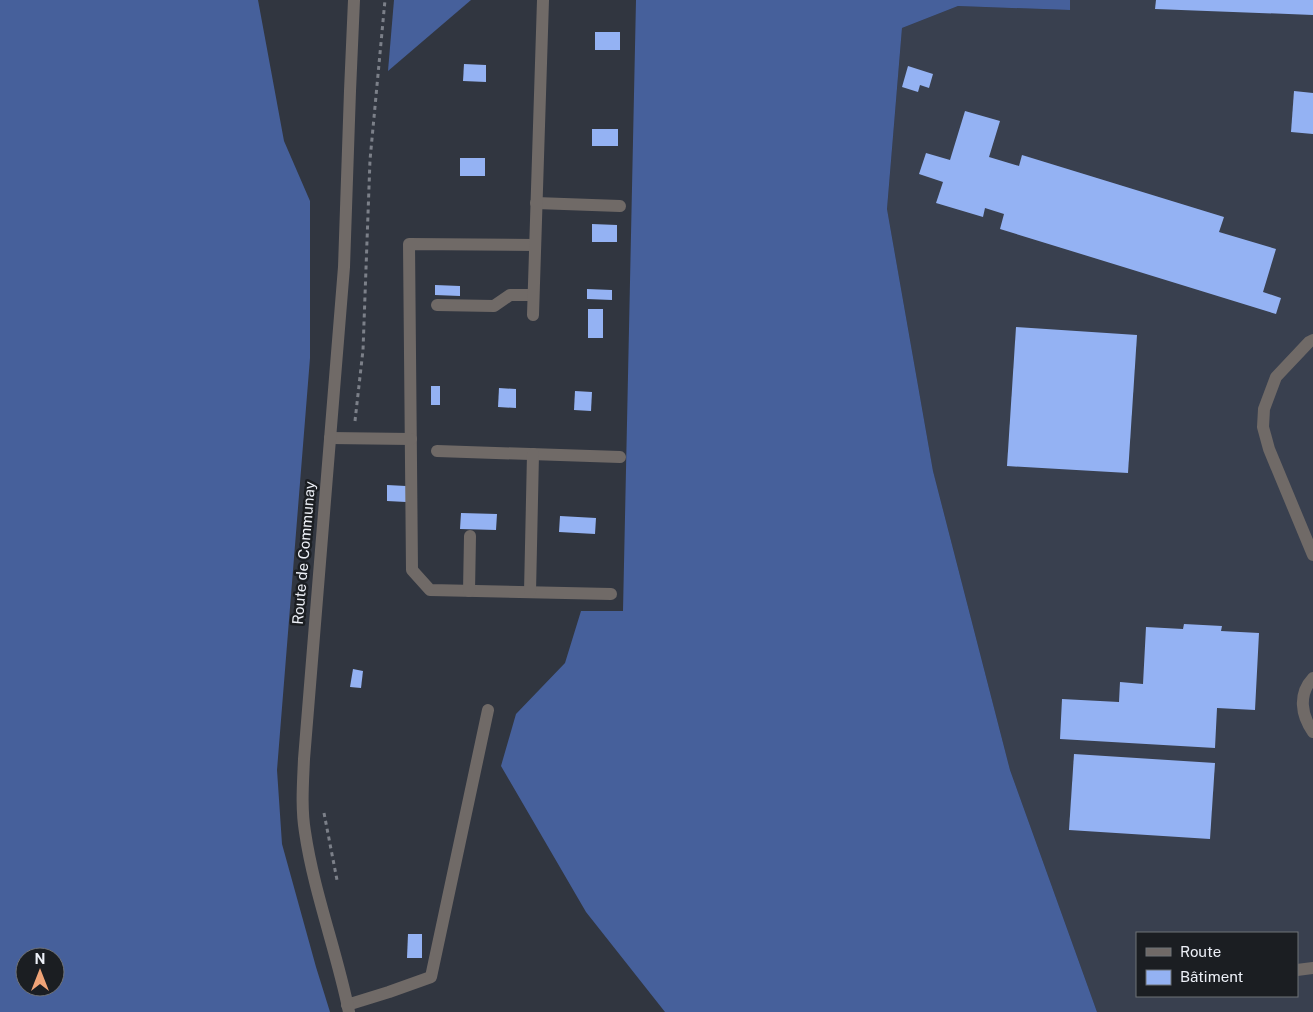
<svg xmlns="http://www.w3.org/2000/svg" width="1313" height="1012" viewBox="0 0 1313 1012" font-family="'Public Sans',sans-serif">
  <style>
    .built { fill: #39404f; fill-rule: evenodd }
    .forest { fill: #46609b; fill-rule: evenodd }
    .building { fill: #94b2f3 }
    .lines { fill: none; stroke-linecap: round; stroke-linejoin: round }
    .path { stroke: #7c8089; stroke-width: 3; stroke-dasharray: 4 4; stroke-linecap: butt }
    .service { stroke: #706a67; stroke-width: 12 }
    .minor { stroke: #706a67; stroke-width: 12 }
    .tertiary { stroke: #706a67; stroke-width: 12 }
    .labels { text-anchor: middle; stroke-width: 5; stroke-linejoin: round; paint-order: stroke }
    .street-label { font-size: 15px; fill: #edf0f7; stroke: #1b1e22 }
  </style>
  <rect width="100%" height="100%" fill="#313640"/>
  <path class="built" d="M1070,0H1313V1012H1097L1010,770L933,471L887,209L902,28L958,6L1070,10ZM1137,933H1297V996H1137Z"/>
  <g class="forest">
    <path d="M0,0H258L284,141L310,201V358L277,770L282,844L316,967L330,1012H0ZM25,957H55V987H25Z"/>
    <polygon points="394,0 471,0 388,71"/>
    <polygon points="636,0 1070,0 1070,10 958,6 902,28 887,209 933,471 1010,770 1097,1012 665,1012 586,912 501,766 516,714 565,663 581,611 623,611"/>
  </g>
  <g class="building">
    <polygon points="1156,0 1313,0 1313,15 1155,9"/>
    <rect x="595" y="32" width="25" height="18"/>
    <polygon points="464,64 486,65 486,82 463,81"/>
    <polygon points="908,66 933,74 929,88 920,85 918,92 902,87"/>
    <polygon points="1294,91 1313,93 1313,134 1291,132"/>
    <polygon points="965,111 1000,121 989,157 1019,166 1022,155 1224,217 1219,232 1276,249 1263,292 1281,298 1276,314 1000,229 1004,214 985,208 983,217 936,203 943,182 919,174 926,153 950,160"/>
    <rect x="592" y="129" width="26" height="17"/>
    <rect x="460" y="158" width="25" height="18"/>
    <polygon points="592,224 617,225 617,242 592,242"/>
    <polygon points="435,285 460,286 460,296 435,295"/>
    <polygon points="587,289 612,290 612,300 587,299"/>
    <rect x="588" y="309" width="15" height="29"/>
    <polygon points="1016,327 1137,335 1128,473 1007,466"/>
    <rect x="431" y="386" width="9" height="19"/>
    <polygon points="499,388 516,389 516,408 498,407"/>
    <polygon points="575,391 592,392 591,411 574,410"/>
    <polygon points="387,485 406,486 406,502 387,501"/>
    <polygon points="461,513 497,514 496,530 460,529"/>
    <polygon points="560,516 596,518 595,534 559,532"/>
    <polygon points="1184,624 1222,626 1221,631 1259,633 1255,710 1217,708 1215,748 1060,739 1062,699 1119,702 1120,682 1143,684 1146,627 1183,629"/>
    <polygon points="353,669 363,671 361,688 350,687"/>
    <polygon points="1074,754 1215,763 1210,839 1069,830"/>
    <polygon points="408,934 422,934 422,958 407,958"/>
  </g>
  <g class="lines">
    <g class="path">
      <polyline points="355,421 363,350 370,160 385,0"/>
      <polyline points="324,813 337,880"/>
    </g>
    <g class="service">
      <polyline points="536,203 620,206"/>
      <polyline points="535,245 409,244 412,570 430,590 611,594"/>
      <polyline points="437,305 494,306 510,295 533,295"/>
      <polyline points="533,315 543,0"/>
      <polyline points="330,438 411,439"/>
      <polyline points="437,451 620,457"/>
      <polyline points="469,591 470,536"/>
      <polyline points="530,592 533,454"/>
      <polyline points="1297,970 1313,968"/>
      <polyline points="347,1005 389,992 431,977 488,710"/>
    </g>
    <g class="minor">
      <polyline points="1313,340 1309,342 1276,377 1264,409 1263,427 1269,449 1313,555"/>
      <path d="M1313,678C1298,694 1301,715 1313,732"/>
    </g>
    <path class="tertiary" d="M349,1012C337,952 314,893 305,832C301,808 303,783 304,759L344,267L350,91L354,0"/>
  </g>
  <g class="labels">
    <g class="street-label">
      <text transform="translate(304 553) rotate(-85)" y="5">Route de Communay</text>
    </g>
  </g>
  <rect x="1136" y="932" width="162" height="65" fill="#1b1e22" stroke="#6f7277"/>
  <rect x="1146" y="948" width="25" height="8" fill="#706a67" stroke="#6f7277"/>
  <text x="1180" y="957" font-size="15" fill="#edf0f7">Route</text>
  <rect x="1146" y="970" width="25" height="15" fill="#94b2f3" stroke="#6f7277"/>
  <text x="1180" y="982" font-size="15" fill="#edf0f7">Bâtiment</text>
  <g transform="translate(40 972)"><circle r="24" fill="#1b1e22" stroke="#6f7277"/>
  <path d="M0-4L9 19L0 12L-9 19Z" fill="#efa377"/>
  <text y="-8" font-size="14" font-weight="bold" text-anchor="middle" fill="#edf0f7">N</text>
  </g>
</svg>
